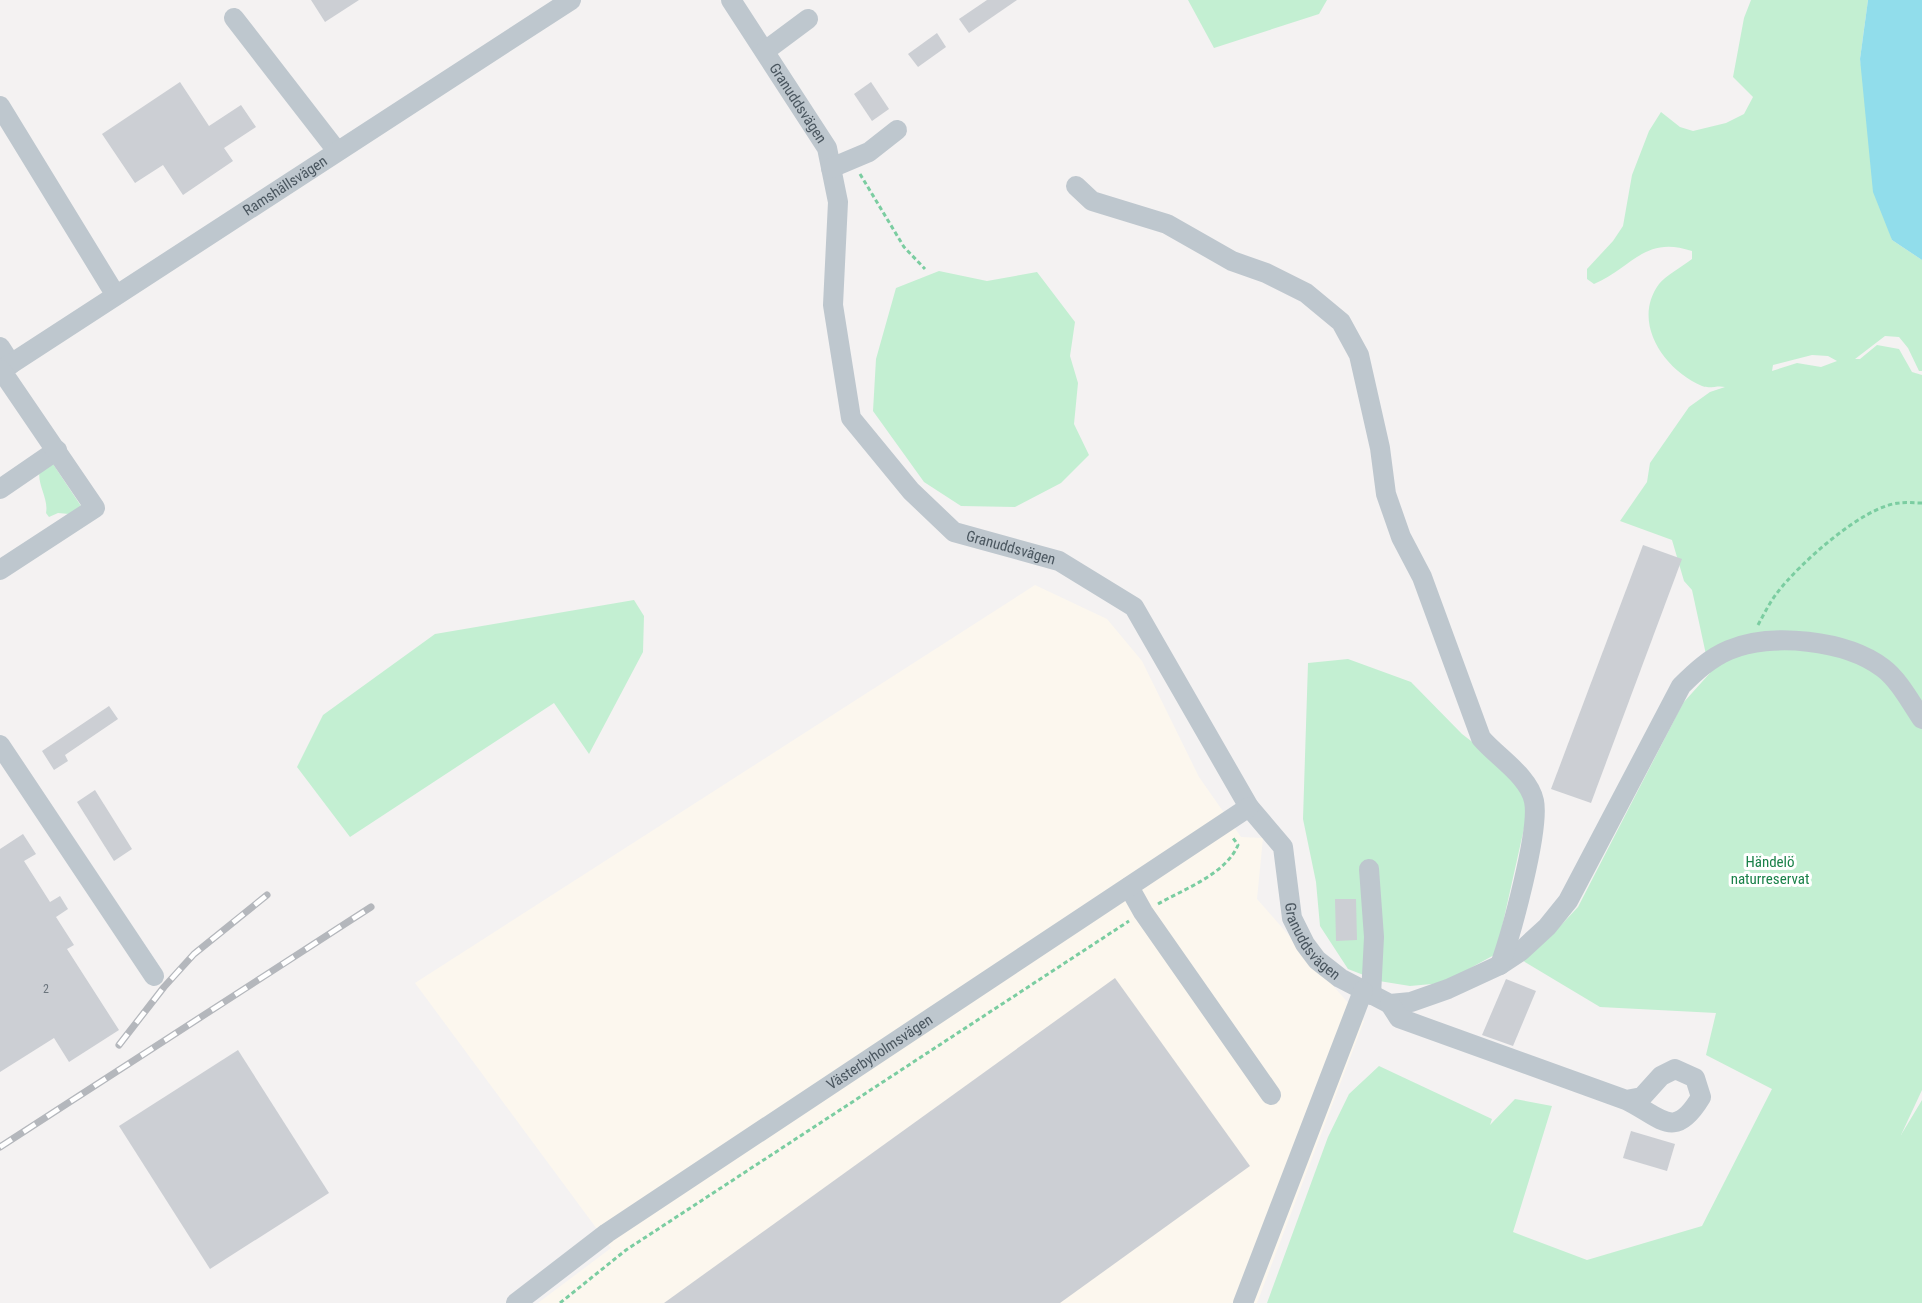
<svg xmlns="http://www.w3.org/2000/svg" width="1922" height="1303" viewBox="0 0 1922 1303" font-family="'Roboto Condensed',sans-serif">
  <style>
    .commercial { fill: #fcf7ee }
    .green { fill: #c3efd2; fill-rule: evenodd }
    .water { fill: #91ddeb }
    .building { fill: #cccfd4 }
    .lines { fill: none; stroke-linecap: round; stroke-linejoin: round }
    .path { stroke: #7bcda1; stroke-width: 3; stroke-dasharray: 4.5 3; stroke-linecap: butt }
    .minor { stroke: #bec7ce; stroke-width: 20 }
    .rail-casing { stroke: #b4b7bc; stroke-width: 7 }
    .rail { stroke: #fff; stroke-width: 4.5; stroke-dasharray: 14; stroke-linecap: butt }
    .labels { text-anchor: middle; stroke-width: 6; stroke-linejoin: round; paint-order: stroke }
    .number-label { font-size: 12px; fill: #6a747c }
    .street-label { font-size: 15px; fill: #4a565f; stroke: #fff }
    .park-label { font-size: 15px; fill: #1a8149; stroke: #fff }
  </style>
  <rect width="100%" height="100%" fill="#f4f2f2"/>
  <polygon class="commercial" points="1035,585 1107,619 1142,661 1199,777 1241,837 1263,838 1257,899 1364,1021 1257,1303 538,1303 611,1248 415,983"/>
  <g class="green">
    <polygon points="1188,0 1327,0 1319,14 1214,48"/>
    <path d="M1751,0H1868L1860,59L1892,240L1922,260V371H1919L1908,348L1899,337L1885,336L1855,359H1860L1877,345L1899,349L1912,372L1922,375V1090L1901,1135L1922,1100V1303H1267L1328,1137L1349,1094L1379,1066L1492,1119L1490,1125L1515,1099L1552,1106L1513,1232L1587,1260L1702,1226L1772,1089L1706,1055L1716,1013L1600,1007L1520,959L1548,939L1578,907L1683,703L1710,673L1692,590L1684,581L1672,540L1620,521L1647,482L1650,463L1689,407L1710,392L1725,387C1718,385 1709,389 1702,386C1664,370 1631,322 1659,284C1665,276 1683,266 1692,259V251C1645,235 1633,267 1594,284L1587,279V269L1613,241L1623,226L1632,175L1649,131L1661,112L1680,127L1693,131L1726,123L1744,114L1753,97L1733,77L1744,18ZM1812,355L1828,356L1837,361L1821,367L1797,363L1772,371L1773,365Z"/>
    <polygon points="939,271 987,281 1037,272 1075,322 1070,356 1078,383 1074,424 1089,455 1061,483 1015,507 961,506 924,482 873,411 876,359 896,288"/>
    <path d="M53,464L81,506L69,514L58,513L49,517L46,513C49,498 36,484 40,469Z"/>
    <polygon points="634,600 644,616 643,652 589,754 554,703 350,837 297,767 323,715 435,634"/>
    <polygon points="1348,659 1411,682 1462,734 1510,771 1528,800 1525,824 1496,954 1443,983 1410,986 1379,981 1348,969 1320,926 1316,882 1303,819 1308,663"/>
  </g>
  <polygon class="water" points="1868,0 1922,0 1922,260 1892,240 1873,192 1860,59"/>
  <g class="building">
    <polygon points="311,0 359,0 325,22"/>
    <polygon points="987,0 1017,0 969,33 959,19"/>
    <polygon points="937,33 946,47 918,67 908,54"/>
    <polygon points="180,82 209,126 241,105 256,127 224,148 233,161 183,195 163,165 135,183 102,134"/>
    <polygon points="871,82 889,109 872,121 854,94"/>
    <polygon points="1643,545 1682,559 1591,803 1551,789"/>
    <polygon points="109,706 118,719 65,755 68,761 54,770 42,751"/>
    <polygon points="95,790 132,849 114,861 77,802"/>
    <polygon points="23,834 36,854 24,861 50,902 60,896 68,909 56,917 74,945 67,949 119,1030 69,1062 54,1038 0,1072 0,849"/>
    <polygon points="1335,899 1356,899 1357,940 1336,941"/>
    <polygon points="1115,978 1250,1166 1060,1303 664,1303"/>
    <polygon points="1506,979 1536,991 1513,1046 1482,1035"/>
    <polygon points="238,1050 329,1193 210,1269 119,1126"/>
    <polygon points="1631,1131 1675,1144 1667,1171 1623,1158"/>
  </g>
  <g class="lines">
    <g class="path">
      <polyline points="860,174 904,247 925,269"/>
      <path d="M1758,625C1764,614 1770,602 1777,593C1798,565 1863,506 1899,503C1906,502 1914,503 1922,503"/>
      <path d="M1158,904C1184,889 1226,874 1238,845L1233,838"/>
      <polyline points="560,1303 626,1250 1129,921"/>
    </g>
    <g class="minor">
      <path id="s1" d="M731,0L827,148L838,202L833,305L851,418L911,491L954,532L1059,561L1134,607L1249,807L1283,847L1292,918L1305,944L1317,960L1340,978L1390,1004L1411,1002L1448,989L1500,965L1521,951L1547,927L1568,901L1681,686C1695,672 1710,658 1729,650C1771,632 1846,640 1883,668C1899,680 1911,703 1922,719"/>
      <polyline points="234,18 337,151"/>
      <polyline points="765,51 808,19"/>
      <polyline points="0,106 115,294"/>
      <polyline points="831,168 869,152 897,130"/>
      <path d="M1076,186L1092,201L1167,224L1232,261L1266,273L1306,293L1341,322L1359,355L1380,448L1386,494L1401,537L1422,577L1481,738C1497,757 1529,776 1534,801C1540,830 1511,934 1500,965"/>
      <polyline points="0,347 11,364"/>
      <path id="s2" d="M0,371L571,0"/>
      <polyline points="0,489 57,450"/>
      <polyline points="0,570 95,508 1,370"/>
      <polyline points="0,745 154,976"/>
      <polyline points="1369,869 1374,937 1371,995"/>
      <polyline points="1129,887 1143,912 1271,1095"/>
      <path d="M1390,1004L1399,1018L1626,1100C1661,1117 1674,1142 1701,1097L1695,1078L1675,1069L1661,1076L1642,1097L1626,1100"/>
      <path id="s3" d="M516,1303L607,1233L1249,807"/>
      <polyline points="1243,1303 1363,991"/>
    </g>
    <g class="rail-casing">
      <g id="rail">
        <polyline points="119,1045 164,987 194,954 267,895"/>
        <polyline points="0,1147 371,907"/>
      </g>
    </g>
    <use href="#rail" class="rail"/>
  </g>
  <g class="labels">
    <g class="number-label">
      <text x="46" y="993">2</text>
    </g>
    <g class="street-label">
      <text dy="5" stroke="none"><textPath href="#s1" startOffset="123">Granuddsvägen</textPath></text>
      <text dy="5" stroke="none"><textPath href="#s2" startOffset="340">Ramshällsvägen</textPath></text>
      <text dy="5" stroke="none"><textPath href="#s1" startOffset="662">Granuddsvägen</textPath></text>
      <text dy="5" stroke="none"><textPath href="#s1" startOffset="1185">Granuddsvägen</textPath></text>
      <text dy="5" stroke="none"><textPath href="#s3" startOffset="442">Västerbyholmsvägen</textPath></text>
    </g>
    <g class="park-label">
      <text x="1770" y="867">Händelö<tspan x="1770" dy="17">naturreservat</tspan></text>
    </g>
  </g>
</svg>
